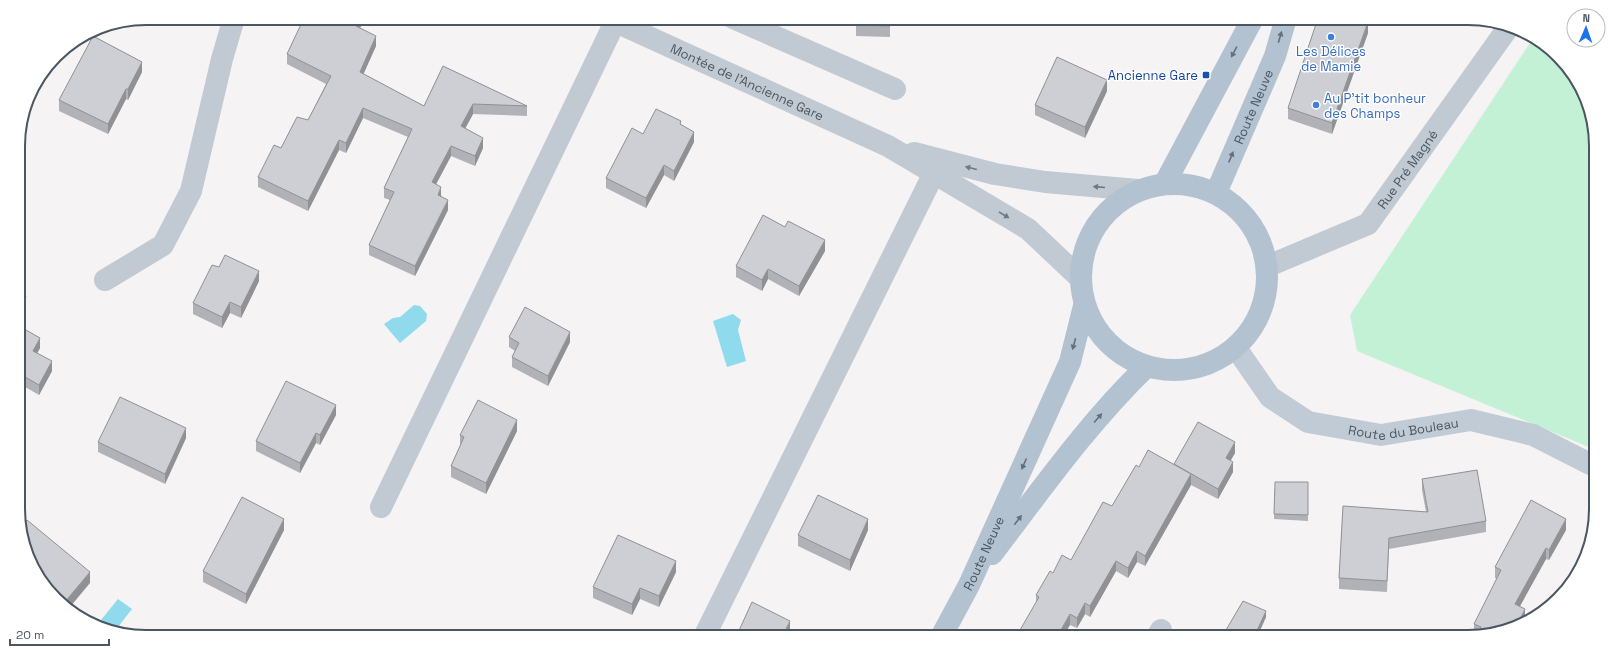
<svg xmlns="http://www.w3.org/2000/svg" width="1614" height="655" viewBox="0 0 1614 655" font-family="'Space Grotesk',sans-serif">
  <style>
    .green { fill: #c3f1d5 }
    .water { fill: #90daee }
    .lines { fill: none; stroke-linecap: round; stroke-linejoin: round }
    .minor { stroke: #c1cad2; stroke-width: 22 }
    .tertiary { stroke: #c1cad2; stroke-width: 22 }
    .secondary { stroke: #c1cbd6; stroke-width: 22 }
    .primary { stroke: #b3c2d1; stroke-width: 22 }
    .wall { fill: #b0b2b7 }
    .shaded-wall { fill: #909195 }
    .building { fill: #cdcfd5; stroke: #909195 }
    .oneway { fill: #64717d }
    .oneway2 { fill: #6e7983 }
    .shop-dot { fill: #3f7fe0; stroke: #fff; stroke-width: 1.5 }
    .transit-dot { fill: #1a4fb4; stroke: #fff; stroke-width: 1.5 }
    .labels { text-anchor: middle; stroke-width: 3; stroke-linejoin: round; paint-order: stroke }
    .shop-label { font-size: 13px; fill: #366cbe; stroke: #fff }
    .transit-label { font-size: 13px; fill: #164399; stroke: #fff; text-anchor: end }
    .street-label { font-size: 13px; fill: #4a5661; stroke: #fff }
    .rim { fill: none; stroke: #4a5661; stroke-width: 2 }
  </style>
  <rect width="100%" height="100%" fill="#f5f3f3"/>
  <polygon class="green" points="1534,37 1539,40 1569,68 1595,129 1596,450 1357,351 1350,315"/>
  <g class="water">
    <polygon points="414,305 420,306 427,314 426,321 400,343 384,324 393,318 400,317"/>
    <polygon points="733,314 741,320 738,330 746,361 727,367 713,321"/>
    <polygon points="118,599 132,609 114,632 105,630 97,625"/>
  </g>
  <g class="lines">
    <g class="minor">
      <polyline points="733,18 895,89"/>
      <path id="s1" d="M1268,266L1368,224L1510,25"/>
      <polyline points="105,280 163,245 191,191 222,59 234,18"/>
      <polyline points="381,507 615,22"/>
      <polyline points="704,637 934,173"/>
      <polyline points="1157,637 1161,630"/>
    </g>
    <g class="tertiary">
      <path id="s2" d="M607,18L888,146L1028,229L1080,278"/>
      <polyline points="914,153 995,174 1045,182 1138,190"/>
    </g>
    <path class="secondary" id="s3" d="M1236,348L1270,397L1308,422L1381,435L1471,420L1533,435L1596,467"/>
    <g class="primary">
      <polyline points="1165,183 1253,18"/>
      <circle cx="1174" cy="277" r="93"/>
      <path id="s4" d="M1216,193L1275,56L1286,18"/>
      <path d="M992,554C1041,490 1088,423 1146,367"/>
      <path id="s5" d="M941,637L969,585L1070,362L1084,306"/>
    </g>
  </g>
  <g class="wall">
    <polygon points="304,18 365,18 360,28 376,46 363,74 424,106 443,66 527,106 527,116 473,114 465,129 483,148 475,166 451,156 436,184 448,210 415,276 369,255 369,245 390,200 384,198 384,188 408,137 363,118 346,153 339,150 308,211 258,187 258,177 281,148 308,120 326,84 287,64 287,54"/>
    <polygon points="856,18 890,18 890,37 856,36"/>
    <polygon points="1368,33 1332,134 1288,119 1288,108"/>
    <polygon points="142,72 128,100 126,99 108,134 59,111 59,100"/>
    <polygon points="1107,91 1085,138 1035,115 1035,105"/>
    <polygon points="681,124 694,142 674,181 664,175 646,208 606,188 606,178 643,134"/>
    <polygon points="785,227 825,251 799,296 768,279 762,291 736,277 736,266"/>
    <polygon points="259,281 241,318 230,313 222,328 193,314 193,303"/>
    <polygon points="19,326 40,348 37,353 52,371 39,395 20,384"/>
    <polygon points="509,337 570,342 548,386 512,367 512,357 515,351 509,347"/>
    <polygon points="336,415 320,445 316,443 300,473 256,451 256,441"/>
    <polygon points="517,431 486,494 451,477 451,466 460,446 460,435"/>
    <polygon points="186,438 165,484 98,452 98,442"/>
    <polygon points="1235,453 1230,460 1233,472 1218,499 1191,485 1145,566 1137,562 1128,578 1116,571 1090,617 1085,614 1077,628 1070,625 1036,601 1036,595 1053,573 1071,560 1112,506 1139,467 1174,464"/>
    <polygon points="1422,479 1486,521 1486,532 1389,549 1387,592 1339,589 1339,578 1343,506 1426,512 1422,490"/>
    <polygon points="1275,482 1308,482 1308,521 1274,519"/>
    <polygon points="284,530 246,604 203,582 203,571"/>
    <polygon points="868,530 850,571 798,546 798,535"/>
    <polygon points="1566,530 1549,560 1546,559 1520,606 1525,620 1476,636 1474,635 1474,624 1497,579 1495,578 1495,567"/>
    <polygon points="676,572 659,607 640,599 632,615 593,598 593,587"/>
    <polygon points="1266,617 1257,637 1228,637 1226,636 1226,630"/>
  </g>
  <g class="shaded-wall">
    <polygon points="360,18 365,18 356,36 356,26"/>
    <polygon points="1368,22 1368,33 1332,134 1332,123"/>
    <polygon points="376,36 376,46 360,82 360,72"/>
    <polygon points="142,62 142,72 128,100 128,89"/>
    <polygon points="1107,80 1107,91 1085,138 1085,127"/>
    <polygon points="126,89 126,99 108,134 108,124"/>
    <polygon points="473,104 473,114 461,136 461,126"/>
    <polygon points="363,108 363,118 346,153 346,143"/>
    <polygon points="694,132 694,142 674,181 674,171"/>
    <polygon points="483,138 483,148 475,166 475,156"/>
    <polygon points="339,140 339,150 308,211 308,201"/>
    <polygon points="451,146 451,156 432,192 432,182"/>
    <polygon points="664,165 664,175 646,208 646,198"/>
    <polygon points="441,187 441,197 438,195"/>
    <polygon points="448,200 448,210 415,276 415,266"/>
    <polygon points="825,240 825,251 799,296 799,286"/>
    <polygon points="768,269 768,279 762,291 762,280"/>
    <polygon points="259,271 259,281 241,318 241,307"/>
    <polygon points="26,296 26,306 19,319 19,309"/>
    <polygon points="230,302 230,313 222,328 222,317"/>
    <polygon points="570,332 570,342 548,386 548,376"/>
    <polygon points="40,338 40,348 33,361 33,351"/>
    <polygon points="52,361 52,371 39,395 39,385"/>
    <polygon points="336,405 336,415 320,445 320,435"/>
    <polygon points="517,420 517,431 486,494 486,483"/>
    <polygon points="186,428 186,438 165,484 165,474"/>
    <polygon points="316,433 316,443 300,473 300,463"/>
    <polygon points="1235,442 1235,453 1226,469 1226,458"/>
    <polygon points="1233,462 1233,472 1218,499 1218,489"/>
    <polygon points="1191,474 1191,485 1145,566 1145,556"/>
    <polygon points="23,490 23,499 20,503 20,494"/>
    <polygon points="284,519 284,530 246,604 246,594"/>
    <polygon points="868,519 868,530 850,571 850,560"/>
    <polygon points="1566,519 1566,530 1549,560 1549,550"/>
    <polygon points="1546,548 1546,559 1515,615 1515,604"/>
    <polygon points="1137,551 1137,562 1128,578 1128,568"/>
    <polygon points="676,561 676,572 659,607 659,596"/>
    <polygon points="1116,561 1116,571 1090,617 1090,606"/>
    <polygon points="90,572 90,583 70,607 64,603"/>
    <polygon points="640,588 640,599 632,615 632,604"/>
    <polygon points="1085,603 1085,614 1077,628 1077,618"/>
    <polygon points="1525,609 1525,620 1523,623 1517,626"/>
    <polygon points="1266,611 1266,617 1257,637 1254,637"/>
    <polygon points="1070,614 1070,625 1063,637 1057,637"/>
    <polygon points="790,621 790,632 787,637 782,637"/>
  </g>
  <g class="building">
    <polygon points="304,18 360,18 356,26 376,36 360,72 424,106 443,66 527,106 473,104 461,126 483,138 475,156 451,146 432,182 441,187 438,195 448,200 415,266 369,245 394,192 384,188 412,129 363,108 346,143 339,140 308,201 258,177 274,145 281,148 297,117 308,120 331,76 287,54"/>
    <polygon points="856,18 890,18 890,26 856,25"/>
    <polygon points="1318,18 1356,18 1368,22 1332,123 1288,108"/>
    <polygon points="93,36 142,62 128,89 126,89 108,124 59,100"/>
    <polygon points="1057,57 1107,80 1085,127 1035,105"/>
    <polygon points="656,109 681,121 680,124 694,132 674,171 664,165 646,198 606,178 632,128 643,134"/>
    <polygon points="763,215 785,227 788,221 825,240 799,286 768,269 762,280 736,266"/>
    <polygon points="225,255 259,271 241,307 230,302 222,317 193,303 212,265 219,267"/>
    <polygon points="19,292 26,296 19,309"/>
    <polygon points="525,307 570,332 548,376 512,357 519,343 509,337"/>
    <polygon points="19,326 40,338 33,351 52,361 39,385 20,374"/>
    <polygon points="286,381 336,405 320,435 316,433 300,463 256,441"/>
    <polygon points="120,397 186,428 165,474 98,442"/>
    <polygon points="478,400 517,420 486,483 451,466 464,437 460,435"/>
    <polygon points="1198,422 1235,442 1226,458 1233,462 1218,489 1174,464"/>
    <polygon points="1148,450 1191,474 1145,556 1137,551 1128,568 1116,561 1090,606 1085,603 1077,618 1070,614 1057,637 1016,637 1039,597 1036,595 1050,571 1053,573 1062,555 1071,560 1103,502 1112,506 1136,465 1139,467"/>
    <polygon points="1477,470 1486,521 1389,538 1387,581 1339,578 1343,506 1428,512 1422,479"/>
    <polygon points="1275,482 1308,482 1308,515 1274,514"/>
    <polygon points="20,487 23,490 20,494"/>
    <polygon points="818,495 868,519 850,560 798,535"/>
    <polygon points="242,497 284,519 246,594 203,571"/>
    <polygon points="1531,500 1566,519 1549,550 1546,548 1515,604 1525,609 1517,625 1518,626 1509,630 1476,637 1481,627 1474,624 1501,570 1495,567"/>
    <polygon points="27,520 90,572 64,603 50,593 20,534 20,528"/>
    <polygon points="618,535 676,561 659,596 640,588 632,604 593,587"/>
    <polygon points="1243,601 1266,611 1254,637 1240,637 1226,630"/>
    <polygon points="752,602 790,621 782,637 736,637"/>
    <polygon points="349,633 358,637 347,637"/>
  </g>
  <defs><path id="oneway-solid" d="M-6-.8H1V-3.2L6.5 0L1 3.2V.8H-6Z"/></defs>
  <g class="oneway">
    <use href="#oneway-solid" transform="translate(1280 37) rotate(-74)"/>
    <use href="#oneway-solid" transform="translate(1234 52) rotate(118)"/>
    <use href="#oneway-solid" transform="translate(1231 157) rotate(-67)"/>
    <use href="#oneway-solid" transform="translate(1074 344) rotate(105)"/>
    <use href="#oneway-solid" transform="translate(1098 418) rotate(-49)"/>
    <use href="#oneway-solid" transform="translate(1024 464) rotate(114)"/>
    <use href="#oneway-solid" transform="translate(1018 520) rotate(-53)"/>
  </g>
  <g class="oneway2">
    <use href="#oneway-solid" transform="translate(971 168) rotate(-166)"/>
    <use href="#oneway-solid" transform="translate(1099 187) rotate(-175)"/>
    <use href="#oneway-solid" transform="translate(1004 215) rotate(31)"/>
  </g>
  <g class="shop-dot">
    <circle cx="1331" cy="37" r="4"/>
    <circle cx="1316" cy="105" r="4"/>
  </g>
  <rect class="transit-dot" x="1202" y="71" width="8" height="8" rx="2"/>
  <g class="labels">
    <g class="shop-label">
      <text x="1331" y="56">Les Délices<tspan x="1331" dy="15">de Mamie</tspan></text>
      <text x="1324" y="103" text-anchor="start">Au P'tit bonheur<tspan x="1324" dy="15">des Champs</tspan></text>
    </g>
    <g class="transit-label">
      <text x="1198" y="80">Ancienne Gare</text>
    </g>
    <g class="street-label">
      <text dy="5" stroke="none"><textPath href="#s2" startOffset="154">Montée de l'Ancienne Gare</textPath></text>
      <text dy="5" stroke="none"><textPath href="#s4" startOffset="94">Route Neuve</textPath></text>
      <text dy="5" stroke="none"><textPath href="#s1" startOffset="176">Rue Pré Magné</textPath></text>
      <text dy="5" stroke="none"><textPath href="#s3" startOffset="202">Route du Bouleau</textPath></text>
      <text dy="5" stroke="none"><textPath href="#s5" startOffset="94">Route Neuve</textPath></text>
    </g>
  </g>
  <path d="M0 0H1614V655H0ZM146 25H1468A121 121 0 0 1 1589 146V509A121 121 0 0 1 1468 630H146A121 121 0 0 1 25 509V146A121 121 0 0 1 146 25Z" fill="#fff" fill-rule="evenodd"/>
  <path class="rim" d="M146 25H1468A121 121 0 0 1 1589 146V509A121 121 0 0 1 1468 630H146A121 121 0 0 1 25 509V146A121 121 0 0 1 146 25Z"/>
  <g transform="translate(1586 28) rotate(2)"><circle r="19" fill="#ffffff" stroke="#b7bbc0"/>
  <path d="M0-3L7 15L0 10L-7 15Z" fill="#1a73e8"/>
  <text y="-6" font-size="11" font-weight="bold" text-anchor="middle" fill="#4a5661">N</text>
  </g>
  <path d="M10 639v6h99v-6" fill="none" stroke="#4a5661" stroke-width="2"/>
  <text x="16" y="639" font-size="12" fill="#4a5661" stroke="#ffffff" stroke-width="3" paint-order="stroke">20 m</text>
</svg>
